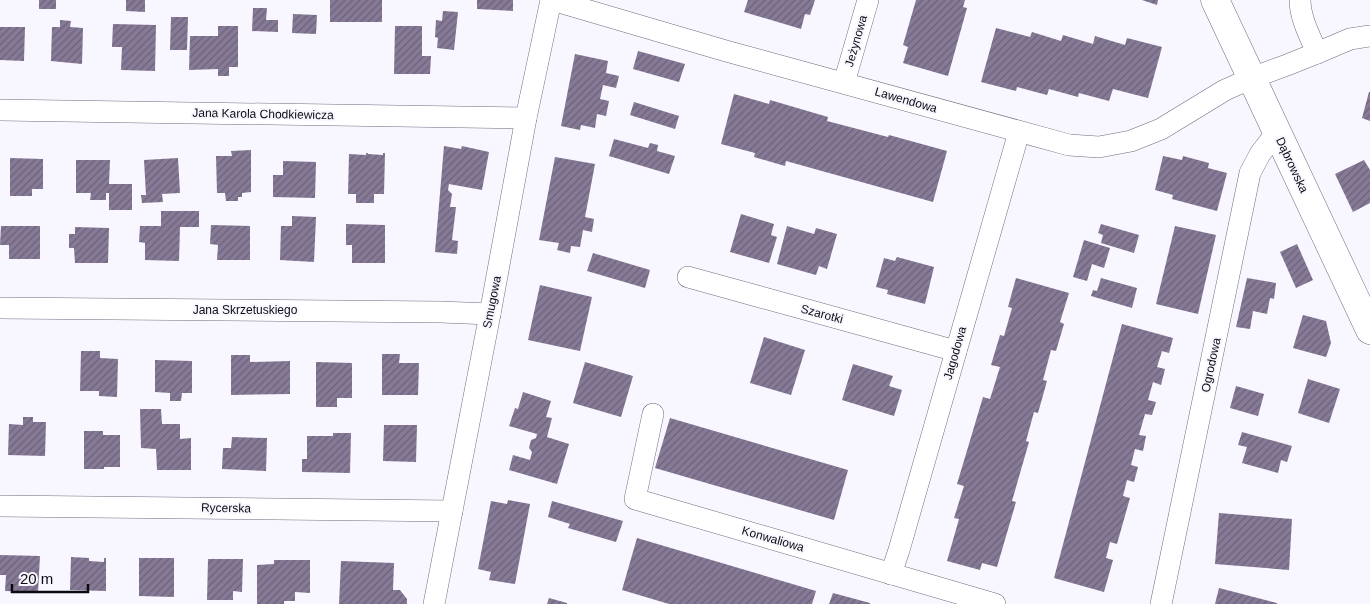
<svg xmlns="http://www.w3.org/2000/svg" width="1370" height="604" viewBox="0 0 1370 604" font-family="Arial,sans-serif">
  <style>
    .building { fill: url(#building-hatch) }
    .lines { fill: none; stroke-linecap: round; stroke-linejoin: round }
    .minor-casing { stroke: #706d7e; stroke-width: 22 }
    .tertiary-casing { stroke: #706d7e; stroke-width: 29 }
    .minor { stroke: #fff; stroke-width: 21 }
    .tertiary { stroke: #fff; stroke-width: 28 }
    .labels { text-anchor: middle; stroke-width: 4; stroke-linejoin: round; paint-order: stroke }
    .street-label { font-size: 12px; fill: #0c0a11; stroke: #f8f7ff }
  </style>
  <defs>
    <pattern id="building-hatch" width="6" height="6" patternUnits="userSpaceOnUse" patternTransform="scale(1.25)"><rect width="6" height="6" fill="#867a96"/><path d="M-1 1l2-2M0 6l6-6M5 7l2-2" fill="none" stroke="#6c6279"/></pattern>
  </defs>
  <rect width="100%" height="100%" fill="#f8f7ff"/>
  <g class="building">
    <rect x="39" y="0" width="17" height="9"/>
    <polygon points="126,0 145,0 145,12 126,11"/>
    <rect x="330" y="0" width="52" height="22"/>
    <polygon points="477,0 513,0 513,11 477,9"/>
    <polygon points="748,0 815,0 810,15 805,14 801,29 744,12"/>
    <polygon points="916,0 965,0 963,7 967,8 948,76 903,63 908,47 903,45"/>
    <polygon points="1142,0 1158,0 1157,5"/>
    <polygon points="253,8 267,8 266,20 278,20 278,32 252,31"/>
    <polygon points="443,11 458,12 454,50 437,48 438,38 435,37 436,20 442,21"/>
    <polygon points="293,14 317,15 316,34 292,33"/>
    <polygon points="171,17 188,17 187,50 170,50"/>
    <polygon points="60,20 71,21 70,27 83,28 82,64 51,61 52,27 60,27"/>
    <polygon points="113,24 156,25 155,71 121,70 122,47 112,47"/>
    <polygon points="218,26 238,26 238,67 229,67 229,76 218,76 218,69 189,70 190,36 218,36"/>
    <polygon points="395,26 422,26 422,56 431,56 430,74 394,74"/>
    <polygon points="0,27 25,27 24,61 0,60"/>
    <polygon points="996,28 1030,37 1032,32 1061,41 1063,35 1093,44 1095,36 1125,45 1127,38 1162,47 1148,98 1113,89 1109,101 1079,93 1078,97 1049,89 1047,95 1017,87 1016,91 981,82"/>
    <polygon points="638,51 685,64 679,82 633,69"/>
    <polygon points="575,54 608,61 606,73 619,76 616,88 603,85 600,99 609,101 606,116 597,114 595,128 581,125 580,130 561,126"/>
    <polygon points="1369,92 1370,92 1370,121 1362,118"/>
    <polygon points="734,94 769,104 770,100 828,117 827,121 888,137 889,135 947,151 933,202 786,161 785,166 754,157 755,153 721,144"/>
    <polygon points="634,102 679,116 675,129 630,115"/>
    <polygon points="614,139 648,148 650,143 658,145 657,151 675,156 669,174 609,156"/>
    <polygon points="444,146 461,149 462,146 489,152 482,190 449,184 448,190 452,194 450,207 456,207 452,240 458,241 457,254 435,252"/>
    <polygon points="251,150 251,192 242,193 242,197 238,197 238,201 226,201 225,193 217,193 216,156 232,156 231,151"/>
    <polygon points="366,153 368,153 368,154 383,155 383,153 385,153 384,194 374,194 374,203 356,203 356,194 348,194 349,154 366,155"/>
    <polygon points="1163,156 1182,160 1183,156 1209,163 1208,168 1227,173 1217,211 1172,199 1173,195 1155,190"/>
    <polygon points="555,157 595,164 585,217 594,219 592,232 583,230 580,247 571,246 570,253 557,250 559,243 539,240"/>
    <polygon points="10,158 43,159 43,189 32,189 32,196 10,196"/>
    <polygon points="178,158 180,193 162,194 163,202 142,203 141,195 146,195 144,160"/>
    <polygon points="76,160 110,160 109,184 132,184 132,210 109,210 109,193 106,193 106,200 90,200 91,193 76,193"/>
    <polygon points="1364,160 1370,170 1370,203 1353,212 1335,174"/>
    <polygon points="283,161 316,162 315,198 273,197 273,175 283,175"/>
    <polygon points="161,211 199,211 199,227 180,227 179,261 145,260 145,243 139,242 140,226 161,226"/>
    <polygon points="741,214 774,224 771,235 777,237 769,263 730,252"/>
    <polygon points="292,216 316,217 314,262 280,260 281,226 292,226"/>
    <polygon points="346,224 385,225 385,263 352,263 352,245 346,245"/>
    <polygon points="1101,224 1139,235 1134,253 1101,243 1103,235 1098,233"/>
    <polygon points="211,225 250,226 250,260 217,260 218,245 210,244"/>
    <polygon points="1,226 40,226 40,259 9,259 9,245 0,245"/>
    <polygon points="787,226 814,234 816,228 837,234 827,269 819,266 816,275 777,264"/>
    <polygon points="1175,226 1216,235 1198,314 1156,304"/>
    <polygon points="75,227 109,228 108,263 75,263 74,248 69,248 69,234 75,234"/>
    <polygon points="1084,240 1110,248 1104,268 1092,264 1087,281 1073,277"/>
    <polygon points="1297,244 1313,280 1296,288 1280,252"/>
    <polygon points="593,253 650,270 645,288 587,271"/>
    <polygon points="897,257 934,267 925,304 887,294 888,290 876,287 884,258 895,261"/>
    <polygon points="1016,278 1069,293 1060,322 1064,324 1056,351 1051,350 1043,380 1047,381 1038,413 1034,412 1026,441 1029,442 1012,501 1016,502 997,567 982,563 980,570 947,561 959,519 954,518 964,486 957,484 983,397 990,399 1000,367 991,365 1000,335 1004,336 1012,308 1008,307"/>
    <polygon points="1101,278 1137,288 1132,308 1091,296 1093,290 1097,291"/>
    <polygon points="1247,278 1276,283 1274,299 1270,298 1267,314 1253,311 1250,329 1236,327"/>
    <polygon points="540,285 592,297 580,351 528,340"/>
    <polygon points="1303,315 1326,321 1331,343 1326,357 1293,348"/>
    <polygon points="1122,324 1173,338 1169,353 1162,351 1157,367 1165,369 1161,385 1153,382 1148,400 1156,402 1152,415 1145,414 1139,435 1146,436 1143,451 1135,449 1131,465 1138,467 1134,482 1127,480 1123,496 1130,498 1117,544 1110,542 1106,558 1113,560 1104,592 1054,578"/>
    <polygon points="764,337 805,350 791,395 750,383"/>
    <polygon points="81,351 100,351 100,358 118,359 117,397 99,396 99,391 80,391"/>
    <polygon points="382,354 400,354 399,363 419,363 418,395 382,395"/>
    <polygon points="231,355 250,355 250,362 290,361 290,394 231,395"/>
    <polygon points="155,360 192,361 192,393 182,393 181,401 170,401 170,393 155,392"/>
    <polygon points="316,362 352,363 352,398 337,398 337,407 316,407"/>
    <polygon points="585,362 633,376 621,417 573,403"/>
    <polygon points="853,364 893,376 889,386 902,390 894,416 842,400"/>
    <polygon points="1308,379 1340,389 1329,423 1298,413"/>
    <polygon points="1236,386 1264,394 1258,416 1230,408"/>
    <polygon points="523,392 551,401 546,417 552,418 547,437 569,444 557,484 509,470 513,455 530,460 532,452 529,448 531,440 536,438 537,434 509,426 515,408 518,409"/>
    <polygon points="140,409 161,409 162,424 180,424 180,439 191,438 191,470 157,470 156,449 141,448"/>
    <polygon points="23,417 33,417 33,422 46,422 45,456 8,455 9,424 23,425"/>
    <polygon points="670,418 848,470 834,520 655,468"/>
    <polygon points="384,425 417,425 416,462 383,461"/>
    <polygon points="84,431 103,431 103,435 120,435 120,467 104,467 104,469 84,469"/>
    <polygon points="1242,432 1292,446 1287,462 1281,460 1278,473 1242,463 1247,447 1238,445"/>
    <polygon points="333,433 351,433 350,473 302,472 302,459 307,459 307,436 333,436"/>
    <polygon points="232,437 267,438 266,471 222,469 223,448 231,448"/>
    <polygon points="508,500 530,504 515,584 489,580 491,572 478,569 491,501 507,504"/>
    <polygon points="552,501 623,521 616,542 568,528 570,524 548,517"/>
    <polygon points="1219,513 1292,519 1289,570 1215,564"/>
    <polygon points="637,538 816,591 812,604 669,604 622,590"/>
    <polygon points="0,555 40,556 38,592 5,591 6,575 0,575"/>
    <polygon points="71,557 89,558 89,561 104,562 104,558 106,558 106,591 70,590"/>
    <polygon points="139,558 174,558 174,597 139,596"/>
    <polygon points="208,559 243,559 242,592 233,591 233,600 207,600"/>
    <polygon points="274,560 310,560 310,593 295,592 295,601 284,601 284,604 257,604 257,565 274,564"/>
    <polygon points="341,561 394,563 393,590 400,590 407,599 407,604 339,604"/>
    <polygon points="1219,588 1277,603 1277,604 1215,604"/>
    <polygon points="833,593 870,603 870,604 829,604"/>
    <polygon points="549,598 567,603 567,604 547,604"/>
  </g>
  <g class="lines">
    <g class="minor-casing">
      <g id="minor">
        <path d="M552,0L726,51L1069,145L1099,147L1131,141L1161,129L1225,90L1252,78L1287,65L1317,53C1310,36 1300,18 1300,0"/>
        <polyline points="1317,53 1350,39 1370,36"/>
        <polyline points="844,83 868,0"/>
        <polyline points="0,110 526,118"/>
        <polyline points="688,277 956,351"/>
        <polyline points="0,308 441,312 490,314"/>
        <polyline points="653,414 635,499 995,604"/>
        <polyline points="0,506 452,511"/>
        <polyline points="891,574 899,550 1019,132"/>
        <polyline points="434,604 490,314 526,118 551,0"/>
        <polyline points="1161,604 1250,173 1260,154 1277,132"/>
      </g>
    </g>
    <g class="tertiary-casing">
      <polyline id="tertiary" points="1215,0 1370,330"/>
    </g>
    <use href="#minor" class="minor"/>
    <use href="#tertiary" class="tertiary"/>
  </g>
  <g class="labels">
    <g class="street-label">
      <text transform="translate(856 41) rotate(-74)" y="4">Jeżynowa</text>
      <text transform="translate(906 100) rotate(16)" y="4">Lawendowa</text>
      <text transform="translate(263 114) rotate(1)" y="4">Jana Karola Chodkiewicza</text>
      <text transform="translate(1292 165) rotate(65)" y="4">Dąbrowska</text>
      <text transform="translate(492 302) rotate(-79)" y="4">Smugowa</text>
      <text x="245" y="314">Jana Skrzetuskiego</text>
      <text transform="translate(822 314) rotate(15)" y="4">Szarotki</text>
      <text transform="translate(955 353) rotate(-74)" y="4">Jagodowa</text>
      <text transform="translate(1211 365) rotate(-78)" y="4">Ogrodowa</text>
      <text transform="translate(226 508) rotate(1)" y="4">Rycerska</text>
      <text transform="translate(773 539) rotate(16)" y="4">Konwaliowa</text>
    </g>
  </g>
  <path d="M12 584v8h76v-8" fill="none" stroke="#0c0a11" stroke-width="2.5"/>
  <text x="20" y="584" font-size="15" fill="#0c0a11" stroke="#f8f7ff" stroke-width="4" paint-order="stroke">20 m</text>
</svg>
